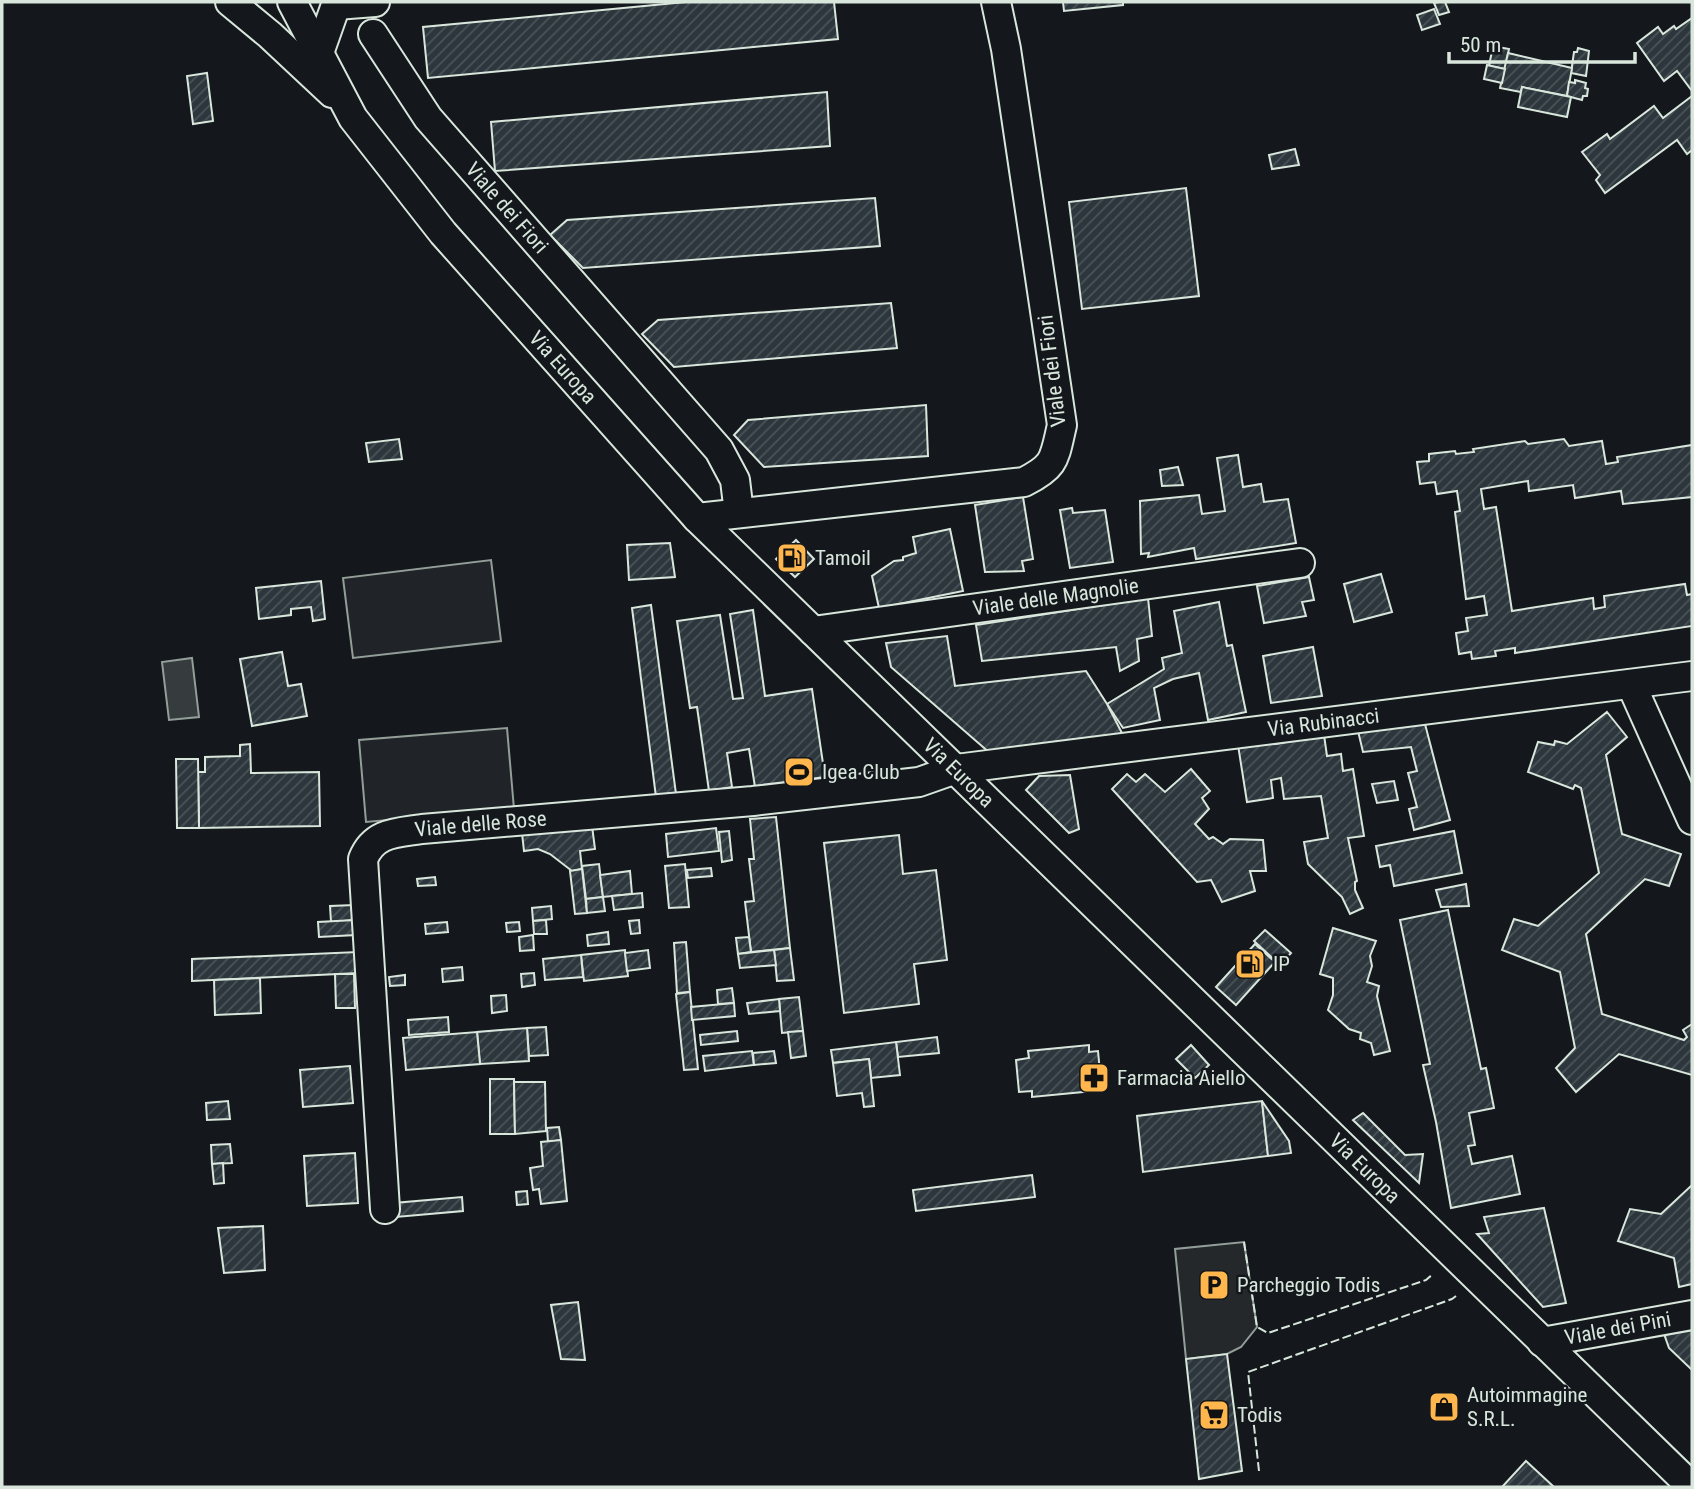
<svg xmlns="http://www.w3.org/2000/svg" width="1694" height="1489" viewBox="0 0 1694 1489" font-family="'Roboto Condensed',sans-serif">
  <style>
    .pitch { fill: #202428; stroke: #939e99; stroke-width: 2 }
    .parking { fill: #24282b; stroke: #939e99; stroke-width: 2 }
    .water { fill: #363b3e; stroke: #939e99; stroke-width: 2 }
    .building { fill: url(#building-hatch); stroke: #d8e6dc; stroke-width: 2 }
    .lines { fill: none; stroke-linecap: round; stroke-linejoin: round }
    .minor-casing { stroke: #d8e6dc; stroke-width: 32 }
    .minor { stroke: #14181c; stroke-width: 28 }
    .fence { stroke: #d8e6dc; stroke-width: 2; stroke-dasharray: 9 3.5; stroke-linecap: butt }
    .labels { text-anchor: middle; stroke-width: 5; stroke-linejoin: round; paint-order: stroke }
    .street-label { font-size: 21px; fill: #d8e6dc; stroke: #14181c }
    .poi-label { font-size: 21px; fill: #d8e6dc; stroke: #14181c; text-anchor: start }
  </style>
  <defs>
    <pattern id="building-hatch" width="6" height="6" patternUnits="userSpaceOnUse" patternTransform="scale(1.75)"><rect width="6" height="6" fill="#2c363c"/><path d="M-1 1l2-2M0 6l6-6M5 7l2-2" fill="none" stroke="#4a5358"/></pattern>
  </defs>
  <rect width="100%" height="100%" fill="#14181c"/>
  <g class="pitch">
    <polygon points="491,560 501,641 353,658 343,578"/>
    <polygon points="507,728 514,809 366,822 359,740"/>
  </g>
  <polygon class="parking" points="1244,1242 1257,1327 1241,1347 1227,1354 1186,1359 1175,1249"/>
  <polygon class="water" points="192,658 199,717 169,720 162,662"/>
  <g class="building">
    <polygon points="686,2 834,2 838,39 428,78 423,27"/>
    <polygon points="1063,2 1123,2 1123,5 1064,11"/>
    <polygon points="1439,2 1445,2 1449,12 1439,15 1434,3"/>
    <polygon points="1434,9 1440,24 1422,30 1417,15"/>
    <polygon points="1692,18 1692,91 1677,71 1664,81 1637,43 1658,27 1663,34 1674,26 1676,29"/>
    <polygon points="1493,46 1509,49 1505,69 1489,66"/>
    <polygon points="1578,48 1589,51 1586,76 1571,73 1574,52 1577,52"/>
    <polygon points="1508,53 1572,68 1567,96 1522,87 1521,92 1500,88"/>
    <polygon points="1487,65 1505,69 1502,83 1484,79"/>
    <polygon points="207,73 213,121 193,124 187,76"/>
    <polygon points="1575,80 1586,83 1585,88 1588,89 1587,96 1583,96 1582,100 1567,96 1569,82 1575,83"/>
    <polygon points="1522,87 1571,97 1567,117 1518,107"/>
    <polygon points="827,92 830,146 495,171 491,122"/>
    <polygon points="1692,96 1692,150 1687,154 1677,140 1605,193 1596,180 1600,175 1582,152 1607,134 1610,139 1654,106 1663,118"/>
    <polygon points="1295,149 1299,165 1272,169 1269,155"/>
    <polygon points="1186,188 1199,296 1082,309 1069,202"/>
    <polygon points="875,198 880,246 583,268 550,235 567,220"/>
    <polygon points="891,303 897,348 674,367 642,334 658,320"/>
    <polygon points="926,405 928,456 764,467 734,435 748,420"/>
    <polygon points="399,439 402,459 369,462 366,443"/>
    <polygon points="1564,439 1569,446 1602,441 1606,464 1618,462 1617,457 1692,445 1692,497 1623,504 1621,491 1575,498 1573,485 1529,491 1528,481 1481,489 1484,509 1496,507 1512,611 1593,598 1594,609 1605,607 1604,596 1685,584 1687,595 1692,594 1692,626 1515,653 1515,648 1495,651 1496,656 1472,659 1471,652 1459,654 1456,633 1468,631 1466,618 1487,615 1484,596 1466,599 1455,512 1460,511 1457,491 1437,494 1435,482 1420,484 1417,462 1429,461 1429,454 1455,451 1456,454 1474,452 1473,449 1525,441 1528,444"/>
    <polygon points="1238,455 1243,487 1261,484 1264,502 1288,499 1296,543 1196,559 1194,548 1148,557 1149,553 1141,554 1140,501 1199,495 1202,514 1225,511 1217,458"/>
    <polygon points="1178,467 1183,485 1162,486 1160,470"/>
    <polygon points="1023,497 1033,559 1022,561 1024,571 985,572 975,505"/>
    <polygon points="1072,508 1073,513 1105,510 1113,562 1070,568 1060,510"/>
    <polygon points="950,529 963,591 879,608 872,576 894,561 903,560 903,557 916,553 913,537"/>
    <polygon points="796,540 814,559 795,577 776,559"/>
    <polygon points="670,543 675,577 629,580 627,545"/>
    <polygon points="1381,574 1392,612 1354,622 1344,584"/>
    <polygon points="1309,577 1314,600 1302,602 1306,616 1264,623 1257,586"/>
    <polygon points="321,581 325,619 313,621 311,607 291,609 291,615 259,619 256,588"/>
    <polygon points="1148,598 1152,636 1137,639 1139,661 1120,671 1116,647 982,661 976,625"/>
    <polygon points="1219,602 1227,646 1232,645 1246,712 1208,720 1199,673 1173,679 1154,688 1160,720 1123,728 1107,704 1164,669 1162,658 1182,653 1174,611"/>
    <polygon points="651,605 676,794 656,797 632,608"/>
    <polygon points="753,610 765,696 812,689 825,777 755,787 749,749 727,753 732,787 709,791 697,707 690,708 677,621 720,615 733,699 743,698 730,614"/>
    <polygon points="947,636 955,686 1086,671 1107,704 1125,739 991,754 891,667 886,643"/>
    <polygon points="1313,647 1322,696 1271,703 1263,656"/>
    <polygon points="282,652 288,686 301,684 307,716 252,726 240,659"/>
    <polygon points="1607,712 1627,737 1606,755 1622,834 1681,854 1669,886 1645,879 1586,934 1602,1014 1684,1040 1687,1037 1683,1030 1692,1024 1692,1075 1619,1054 1576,1092 1556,1068 1575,1048 1560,972 1502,950 1514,919 1538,926 1599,873 1581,788 1575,785 1573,789 1528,772 1538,742 1554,745 1555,741 1567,744"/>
    <polygon points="1425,724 1450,820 1414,830 1409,809 1417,807 1408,773 1417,771 1411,747 1363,752 1358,731"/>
    <polygon points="1324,735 1327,756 1341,754 1343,771 1353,769 1364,836 1348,838 1357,881 1355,882 1355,890 1363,908 1350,914 1342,897 1308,864 1304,842 1328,838 1321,796 1284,799 1281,778 1271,780 1273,798 1247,802 1238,745 1274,739 1275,744"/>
    <polygon points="250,744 251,773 319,772 320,826 199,828 198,772 205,772 205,757 240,756 240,745"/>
    <polygon points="176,759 198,759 199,828 177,828"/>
    <polygon points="1191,769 1210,791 1202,798 1209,809 1195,824 1209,839 1213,837 1223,844 1230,839 1263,840 1266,871 1250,871 1255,891 1222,902 1211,880 1197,882 1112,789 1127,774 1136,782 1145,774 1165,792"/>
    <polygon points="1070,775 1079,829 1069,833 1026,790 1039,776"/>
    <polygon points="1394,781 1398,800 1377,803 1372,784"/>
    <polygon points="776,817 790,948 751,952 745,902 754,901 749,859 754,859 750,819"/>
    <polygon points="592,826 595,849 580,851 582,869 572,871 550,854 538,849 524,851 522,833"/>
    <polygon points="716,828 719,851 668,857 666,834"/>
    <polygon points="729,831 732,860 722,862 719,832"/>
    <polygon points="1454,831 1462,873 1394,886 1390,865 1380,867 1376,846"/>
    <polygon points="899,835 903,874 936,870 947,960 914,964 919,1004 844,1013 824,843"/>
    <polygon points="599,864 603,897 586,899 582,866"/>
    <polygon points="685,864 689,907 669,908 665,866"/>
    <polygon points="711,868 712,876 688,878 687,870"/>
    <polygon points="582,869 587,913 575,914 570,871"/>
    <polygon points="630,871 632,894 603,897 600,875"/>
    <polygon points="435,877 436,885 418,886 417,879"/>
    <polygon points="1466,884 1469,906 1441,907 1436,890"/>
    <polygon points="642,893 643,907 614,910 612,896"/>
    <polygon points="603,897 605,911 587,913 586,899"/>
    <polygon points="354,905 355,920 331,922 330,906"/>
    <polygon points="551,906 552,919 533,921 532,908"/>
    <polygon points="1448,910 1481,1069 1486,1068 1494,1108 1469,1113 1475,1145 1468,1146 1472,1164 1512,1156 1520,1194 1451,1208 1436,1122 1423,1065 1430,1064 1400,920"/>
    <polygon points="355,920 356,935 319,937 318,922"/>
    <polygon points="546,920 547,934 534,934 533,921"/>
    <polygon points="639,920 640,933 631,934 629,921"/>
    <polygon points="447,922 448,932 426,934 425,924"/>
    <polygon points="519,922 520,931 507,932 506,923"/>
    <polygon points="1333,928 1376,941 1370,956 1372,966 1367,982 1379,986 1377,996 1390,1051 1374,1055 1371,1043 1360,1039 1361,1033 1349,1029 1328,1010 1333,995 1333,978 1320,974"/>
    <polygon points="1265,930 1291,953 1280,965 1254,941"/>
    <polygon points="608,932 609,944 588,946 587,935"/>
    <polygon points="533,935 534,950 520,951 519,937"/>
    <polygon points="749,937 751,952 738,954 736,938"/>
    <polygon points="686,942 690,992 677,993 674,943"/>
    <polygon points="1255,944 1275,962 1236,1005 1216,987"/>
    <polygon points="790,948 794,980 777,981 774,950"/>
    <polygon points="625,950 628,976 584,981 581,955"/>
    <polygon points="648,950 650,968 627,971 625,953"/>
    <polygon points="774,950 776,965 740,968 738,954"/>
    <polygon points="358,952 359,973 192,981 192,959"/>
    <polygon points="581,955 583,977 545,980 543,959"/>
    <polygon points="462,967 463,980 443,982 442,969"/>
    <polygon points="534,973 535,985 522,987 521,974"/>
    <polygon points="335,974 354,974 355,1008 336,1008"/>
    <polygon points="405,975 405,985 390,986 389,977"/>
    <polygon points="260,978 261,1013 215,1015 214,980"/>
    <polygon points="732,988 734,1003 718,1004 717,990"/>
    <polygon points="690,992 698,1069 684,1070 676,994"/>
    <polygon points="506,995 507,1011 492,1013 491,996"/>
    <polygon points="799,997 803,1031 782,1033 779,999"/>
    <polygon points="779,999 780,1011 749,1014 747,1003"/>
    <polygon points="734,1003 735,1016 692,1020 691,1007"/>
    <polygon points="448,1017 449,1032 409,1035 408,1020"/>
    <polygon points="546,1027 548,1055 529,1056 527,1028"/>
    <polygon points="527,1028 529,1061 480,1064 477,1032"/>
    <polygon points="737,1031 738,1041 701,1045 700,1035"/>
    <polygon points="803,1031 806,1056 791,1058 788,1032"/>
    <polygon points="477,1032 480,1064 406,1070 403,1038"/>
    <polygon points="937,1037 939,1053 898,1057 896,1042"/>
    <polygon points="896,1042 900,1075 871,1078 869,1059 833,1063 831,1050"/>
    <polygon points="1089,1045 1089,1052 1098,1051 1101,1083 1092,1084 1093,1091 1032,1097 1032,1091 1019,1092 1016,1060 1029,1058 1028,1051"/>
    <polygon points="1191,1045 1209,1065 1195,1078 1176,1059"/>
    <polygon points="752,1051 754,1065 705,1071 703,1056"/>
    <polygon points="774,1051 776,1063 754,1065 753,1053"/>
    <polygon points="869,1059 874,1106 864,1107 862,1093 837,1096 833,1063"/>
    <polygon points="350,1066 353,1103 303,1107 300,1070"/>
    <polygon points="490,1079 514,1079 515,1134 490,1134"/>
    <polygon points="514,1082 545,1082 546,1131 515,1134"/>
    <polygon points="228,1101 230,1119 207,1120 206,1103"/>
    <polygon points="1262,1101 1268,1156 1143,1172 1137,1116"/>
    <polygon points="1262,1101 1289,1141 1291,1153 1268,1156"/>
    <polygon points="1363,1113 1405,1155 1423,1154 1419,1183 1353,1120"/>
    <polygon points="559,1127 561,1140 548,1142 547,1128"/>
    <polygon points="561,1140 567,1201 541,1204 539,1189 533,1190 530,1168 543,1166 541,1142"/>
    <polygon points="230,1144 232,1163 212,1164 211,1145"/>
    <polygon points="355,1153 358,1203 307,1206 304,1156"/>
    <polygon points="223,1163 224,1183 214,1184 212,1164"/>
    <polygon points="1032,1175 1035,1197 916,1211 913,1190"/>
    <polygon points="1692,1185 1692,1284 1679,1287 1674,1258 1618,1241 1630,1209 1661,1214"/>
    <polygon points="527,1191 528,1204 517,1205 516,1192"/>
    <polygon points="462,1197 463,1211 396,1217 394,1203"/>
    <polygon points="1544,1208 1566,1303 1543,1307 1477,1234 1489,1233 1484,1217"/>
    <polygon points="263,1226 265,1270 224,1273 218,1228"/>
    <polygon points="578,1302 585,1360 561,1359 551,1305"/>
    <polygon points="1692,1327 1692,1370 1669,1348 1663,1331"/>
    <polygon points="1227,1354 1242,1471 1199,1479 1186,1359"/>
    <polygon points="1526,1461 1554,1487 1502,1487"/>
  </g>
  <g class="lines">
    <g class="minor-casing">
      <g id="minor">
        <polyline points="230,2 270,35 332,93"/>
        <path id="s1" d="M292,2L353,118L443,233L697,518L1692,1487"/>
        <polyline points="336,5 375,2"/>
        <path id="s2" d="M373,34L428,118L719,450L735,480L739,513"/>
        <polyline points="319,53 337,2"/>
        <path d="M697,518L1024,482C1056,466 1054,459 1062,425L1006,49L996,2"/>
        <path id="s3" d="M813,631L1300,563"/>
        <polyline points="1631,684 1692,820"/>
        <path id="s4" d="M385,1209L363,859C374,832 396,833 422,829L753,801L919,782L956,769L1692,676"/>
        <path id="s5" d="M1542,1342L1692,1315"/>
      </g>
    </g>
    <use href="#minor" class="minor"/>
    <g class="fence">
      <polyline points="1244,1242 1257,1327 1268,1333 1426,1280 1433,1274"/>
      <polyline points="1259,1471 1248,1372 1452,1299 1456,1296"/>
    </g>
  </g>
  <defs>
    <g id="fuel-square" transform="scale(1.575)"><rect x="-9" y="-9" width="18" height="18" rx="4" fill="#ffb74d" stroke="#14181c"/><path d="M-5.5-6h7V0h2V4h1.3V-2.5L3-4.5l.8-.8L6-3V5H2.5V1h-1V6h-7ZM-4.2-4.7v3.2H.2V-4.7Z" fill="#111"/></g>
    <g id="stadium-square" transform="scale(1.575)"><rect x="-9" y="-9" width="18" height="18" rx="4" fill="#ffb74d" stroke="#14181c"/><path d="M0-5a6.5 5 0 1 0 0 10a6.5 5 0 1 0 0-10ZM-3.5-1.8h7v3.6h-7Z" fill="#111"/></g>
    <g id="pharmacy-square" transform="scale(1.575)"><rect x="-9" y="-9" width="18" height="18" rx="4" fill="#ffb74d" stroke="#14181c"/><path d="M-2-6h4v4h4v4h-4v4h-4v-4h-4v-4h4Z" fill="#111"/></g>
    <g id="parking-square" transform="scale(1.575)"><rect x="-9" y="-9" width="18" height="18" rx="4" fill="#ffb74d" stroke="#14181c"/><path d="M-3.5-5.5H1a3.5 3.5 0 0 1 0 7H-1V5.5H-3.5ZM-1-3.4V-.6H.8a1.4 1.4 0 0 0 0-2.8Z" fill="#111"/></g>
    <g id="shop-square" transform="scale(1.575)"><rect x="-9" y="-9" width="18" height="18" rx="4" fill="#ffb74d" stroke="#14181c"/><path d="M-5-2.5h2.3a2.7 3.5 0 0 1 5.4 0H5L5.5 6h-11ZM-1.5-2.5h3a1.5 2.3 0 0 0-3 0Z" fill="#111"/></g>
    <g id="supermarket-square" transform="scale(1.575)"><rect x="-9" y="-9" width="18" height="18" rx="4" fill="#ffb74d" stroke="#14181c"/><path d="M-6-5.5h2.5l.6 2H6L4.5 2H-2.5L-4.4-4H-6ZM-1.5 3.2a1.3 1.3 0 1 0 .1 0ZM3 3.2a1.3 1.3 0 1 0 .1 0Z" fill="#111"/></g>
  </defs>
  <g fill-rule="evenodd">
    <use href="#fuel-square" x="792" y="558"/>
    <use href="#stadium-square" x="799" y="772"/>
    <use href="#fuel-square" x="1250" y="964"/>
    <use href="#pharmacy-square" x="1094" y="1078"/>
    <use href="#parking-square" x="1214" y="1285"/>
    <use href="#shop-square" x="1444" y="1407"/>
    <use href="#supermarket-square" x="1214" y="1415"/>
  </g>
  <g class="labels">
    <g class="street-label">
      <text dy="7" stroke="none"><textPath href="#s2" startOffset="220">Viale dei Fiori</textPath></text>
      <text dy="7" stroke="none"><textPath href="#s1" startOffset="457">Via Europa</textPath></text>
      <text transform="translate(1052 371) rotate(-97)" y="7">Viale dei Fiori</text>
      <text dy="7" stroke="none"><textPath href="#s3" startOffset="245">Viale delle Magnolie</textPath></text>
      <text dy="7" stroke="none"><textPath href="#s4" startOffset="1330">Via Rubinacci</textPath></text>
      <text dy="7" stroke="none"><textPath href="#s1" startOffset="1024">Via Europa</textPath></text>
      <text dy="7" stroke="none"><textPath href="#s4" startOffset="480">Viale delle Rose</textPath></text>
      <text dy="7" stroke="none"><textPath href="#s1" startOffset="1591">Via Europa</textPath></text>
      <text dy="7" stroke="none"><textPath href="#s5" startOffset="77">Viale dei Pini</textPath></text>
    </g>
    <g class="poi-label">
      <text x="815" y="565">Tamoil</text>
      <text x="822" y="779">Igea Club</text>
      <text x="1273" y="971">IP</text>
      <text x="1117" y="1085">Farmacia Aiello</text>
      <text x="1237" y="1292">Parcheggio Todis</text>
      <text x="1467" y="1402">Autoimmagine<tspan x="1467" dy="24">S.R.L.</tspan></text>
      <text x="1237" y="1422">Todis</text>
    </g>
  </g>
  <rect width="1694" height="1489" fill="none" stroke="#d8e6dc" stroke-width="7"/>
  <path d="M1449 52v10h186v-10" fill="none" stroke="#d8e6dc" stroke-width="3.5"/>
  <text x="1460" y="52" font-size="21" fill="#d8e6dc" stroke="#14181c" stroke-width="5" paint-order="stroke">50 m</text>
</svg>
